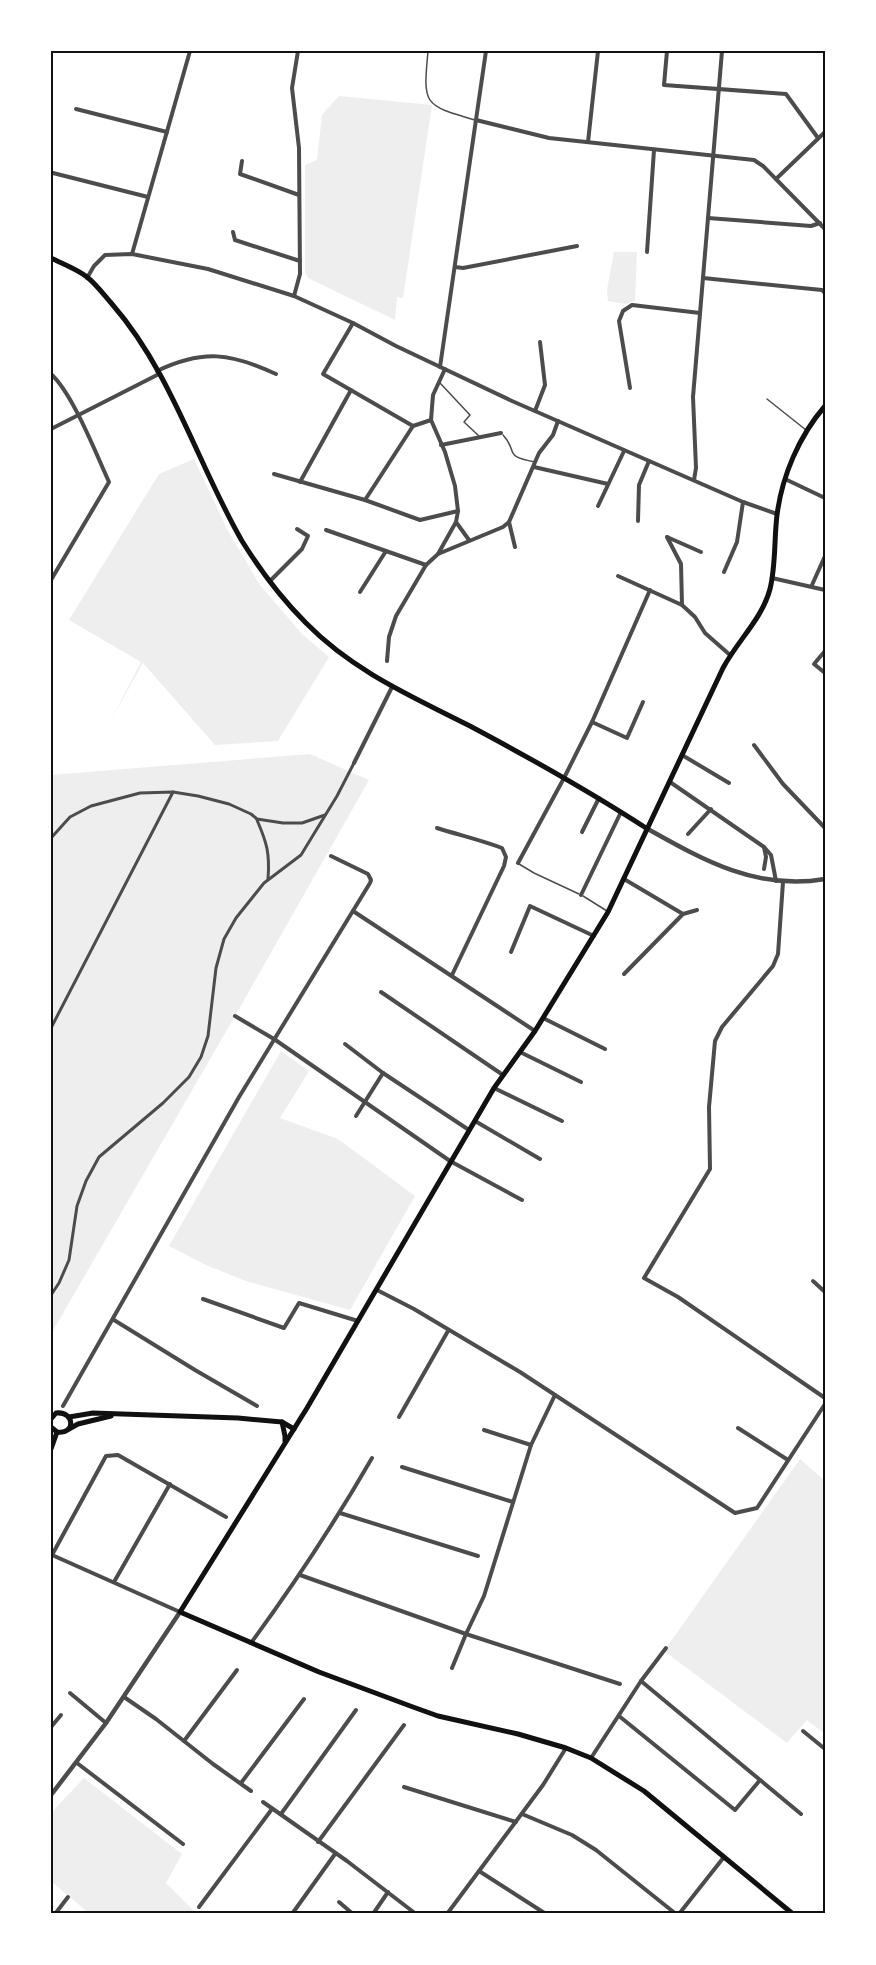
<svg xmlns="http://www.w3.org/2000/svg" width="876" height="1965" viewBox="0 0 876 1965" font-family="'Titillium Web',sans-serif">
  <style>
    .green { fill: #eee }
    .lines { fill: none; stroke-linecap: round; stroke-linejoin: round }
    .service { stroke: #4c4c4c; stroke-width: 1.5 }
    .pedestrian { stroke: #4c4c4c; stroke-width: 3 }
    .minor { stroke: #4c4c4c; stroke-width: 4 }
    .tertiary { stroke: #4c4c4c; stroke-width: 4.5 }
    .primary { stroke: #111; stroke-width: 5 }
    .neatline { fill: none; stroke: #111; stroke-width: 2 }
  </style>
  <rect width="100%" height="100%" fill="#fff"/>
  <g class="green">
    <polygon points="339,96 432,105 403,298 397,297 395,320 308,278 305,272 305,165 317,160 322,115"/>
    <polygon points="614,252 637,252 635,301 625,304 608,301 607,290"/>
    <polygon points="194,459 228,531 260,585 302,634 329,657 278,741 215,745 143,663 110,722 141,662 69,620 159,474"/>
    <polygon points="310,754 369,780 235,1016 51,1334 51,775"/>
    <polygon points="281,1051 309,1071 280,1118 338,1139 415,1196 350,1310 246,1281 206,1265 169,1246"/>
    <polygon points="800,1459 825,1481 825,1734 807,1720 787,1743 664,1651"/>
    <polygon points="84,1778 182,1854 166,1883 197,1914 90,1914 51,1881 51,1813"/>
  </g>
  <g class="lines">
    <g class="service">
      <path d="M428,51C423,105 423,105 475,120"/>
      <polyline points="440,383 470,415 464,422 479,436"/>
      <polyline points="767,399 806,430"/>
      <path d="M503,435C519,452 502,456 535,462"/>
      <polyline points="519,864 534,873 579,894"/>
      <polyline points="583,896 607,911"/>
    </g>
    <g class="pedestrian">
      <path d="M257,820C267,843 270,854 268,879"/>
      <polyline points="51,838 70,817 91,806 140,793 173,792 198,796 229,804 251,814 257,819 283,823 302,823 325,815"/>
      <polyline points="51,1028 173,792"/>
      <polyline points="51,1295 59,1283 69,1260 77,1206 86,1181 99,1157 163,1103 189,1077 201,1057 208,1036 216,968 224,939 236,918 264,883 301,855 337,796 354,763"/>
    </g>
    <g class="minor">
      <polyline points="667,51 664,85 786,94 818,138"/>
      <polyline points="76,109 167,132"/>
      <polyline points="476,120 549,138 754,160 763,166 825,229"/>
      <polyline points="588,142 598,51"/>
      <polyline points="242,161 240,174 299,195"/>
      <polyline points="53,173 148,197"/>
      <polyline points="776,179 825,132"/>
      <polyline points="708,218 811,226 820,223"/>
      <polyline points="233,232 235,240 300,261"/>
      <polyline points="647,252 654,150"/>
      <polyline points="132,254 190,51"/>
      <polyline points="455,267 463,268 577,246"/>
      <polyline points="87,278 94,266 105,255 132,254 208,269 294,296 353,323 396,346 512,401 743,502 777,514"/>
      <polyline points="703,278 822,290 825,293"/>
      <polyline points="294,296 300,274 299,148 292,88 298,51"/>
      <polyline points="353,323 323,374 413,426"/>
      <polyline points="440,367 486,51"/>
      <path d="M157,371C203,349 231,353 276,374"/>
      <path d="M51,374C73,394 96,454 109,482L51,580"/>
      <polyline points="630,388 619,321 623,311 632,305 700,313"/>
      <polyline points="535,411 545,385 540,342"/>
      <polyline points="51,429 159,374"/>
      <polyline points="441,445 501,433"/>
      <polyline points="534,467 608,484"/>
      <polyline points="274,474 365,500 420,520 458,511"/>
      <polyline points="785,479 825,498"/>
      <polyline points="694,480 696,468 693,397 722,51"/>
      <polyline points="300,482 351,390"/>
      <polyline points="365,500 413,426 431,420"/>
      <polyline points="598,506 624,451"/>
      <polyline points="638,521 639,485 649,461"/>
      <polyline points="456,522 469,540"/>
      <polyline points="509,522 515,547"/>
      <polyline points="326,530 426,565"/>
      <polyline points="667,537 681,564 682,605 695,617 705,633 730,655"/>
      <polyline points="667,537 701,552"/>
      <polyline points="438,554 503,527 509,522 539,453 553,435 558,421"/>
      <polyline points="724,572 737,542 743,502"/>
      <polyline points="618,576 682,605"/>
      <polyline points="772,578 825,590"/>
      <polyline points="270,581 302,549 308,536 297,529"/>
      <polyline points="812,585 825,556"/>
      <polyline points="360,592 386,551"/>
      <polyline points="825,651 814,664 825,673"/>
      <polyline points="387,661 389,637 396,616 426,565 438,554 456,522 458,511 455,486 445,452 431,420 433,395 445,369"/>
      <polyline points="592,722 627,738 643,702"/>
      <polyline points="754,745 783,784 825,828"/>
      <polyline points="682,755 729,783"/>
      <polyline points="354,763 392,687"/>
      <polyline points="670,782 764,847 771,855 776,881"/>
      <path d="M437,828C459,835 481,840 502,848L506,857L504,866L452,975"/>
      <polyline points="582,832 599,798"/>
      <polyline points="688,834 711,809"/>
      <polyline points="518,863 564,778 592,722 650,590"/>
      <polyline points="764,869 766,857 764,847"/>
      <polyline points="624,879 683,914 697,910"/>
      <polyline points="783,882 778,954 773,966 722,1027 715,1041 709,1107 710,1169 644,1278 678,1297 825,1398"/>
      <polyline points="581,895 621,812"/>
      <polyline points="353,911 535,1031"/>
      <polyline points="511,952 530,906 594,936"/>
      <polyline points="624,974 683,914"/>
      <polyline points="381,992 503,1075"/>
      <polyline points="235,1016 274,1039 450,1161 522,1200"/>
      <polyline points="543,1018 605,1049"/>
      <polyline points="345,1044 383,1073 469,1130"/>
      <polyline points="520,1052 581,1082"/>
      <polyline points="494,1088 562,1121"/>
      <polyline points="356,1116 383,1073"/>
      <polyline points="475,1121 540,1159"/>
      <polyline points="813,1281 825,1292"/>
      <polyline points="377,1290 414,1309 520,1372 735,1513 757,1508 825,1404"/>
      <polyline points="203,1299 284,1328 299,1303 358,1321"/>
      <polyline points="114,1320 195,1370 257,1406"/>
      <polyline points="63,1406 239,1097 370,883 371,880 368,874 331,856"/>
      <polyline points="399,1417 448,1331"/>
      <polyline points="738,1428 788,1460"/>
      <polyline points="484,1430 531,1445"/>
      <polyline points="402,1467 513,1502"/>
      <polyline points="340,1513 478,1556"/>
      <polyline points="52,1555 106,1456 118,1455 226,1517"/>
      <polyline points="52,1555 180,1612"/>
      <polyline points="300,1575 466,1634 620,1684"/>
      <polyline points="114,1582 170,1484"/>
      <path d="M251,1643C295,1583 335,1522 372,1458"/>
      <polyline points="452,1668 466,1634 484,1596 531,1445 555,1395"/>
      <polyline points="641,1681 801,1814"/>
      <polyline points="70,1693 106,1723"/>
      <polyline points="124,1697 156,1719 213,1764 251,1791"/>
      <polyline points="619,1716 735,1810 760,1780"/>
      <polyline points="51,1727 61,1715"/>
      <polyline points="803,1731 825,1749"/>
      <polyline points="184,1741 237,1670"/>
      <polyline points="591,1758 641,1681 666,1648"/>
      <polyline points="77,1763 183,1844"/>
      <polyline points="241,1783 304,1699"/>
      <polyline points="404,1787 516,1822"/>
      <polyline points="263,1802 347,1861 416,1914"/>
      <polyline points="281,1814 356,1710"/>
      <polyline points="522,1814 572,1835 596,1850 676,1914"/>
      <polyline points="318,1842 404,1725"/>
      <polyline points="479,1871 546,1914"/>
      <polyline points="339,1902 353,1914"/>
      <polyline points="199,1907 272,1809"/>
      <polyline points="55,1914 68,1897"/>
      <polyline points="292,1914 335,1854"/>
      <polyline points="373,1914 388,1892"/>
      <polyline points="447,1914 543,1785 566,1748"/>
      <polyline points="679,1914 724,1857"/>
    </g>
    <g class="tertiary">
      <path d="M646,828C703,860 757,891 825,879"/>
      <polyline points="51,1795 106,1723 180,1612"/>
    </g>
    <g class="primary">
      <path d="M51,258C63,264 77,269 87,277C96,284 104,295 112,304C172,373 197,463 242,541C260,570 282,599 306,623C353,671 411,696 470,726C530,758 589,791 646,828"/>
      <polyline points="69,1417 93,1413 238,1418 282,1422 294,1429"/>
      <path d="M51,1419L56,1413C75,1411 76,1435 57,1432L51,1427"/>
      <polyline points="282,1422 285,1436 285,1441"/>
      <polyline points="69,1429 78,1424 111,1416"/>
      <polyline points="51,1449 57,1432"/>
      <path d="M793,1914L644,1791L591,1758L566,1748L518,1734L438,1716L413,1707L319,1672L180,1612L307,1408L494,1088L535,1031L608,912L723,668C738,640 762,619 770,589C776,565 774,539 777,515C782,476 799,436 825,406"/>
    </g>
  </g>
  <rect width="876" height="1965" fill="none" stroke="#ffffff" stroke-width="105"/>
  <rect x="52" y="52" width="772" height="1860" class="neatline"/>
</svg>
